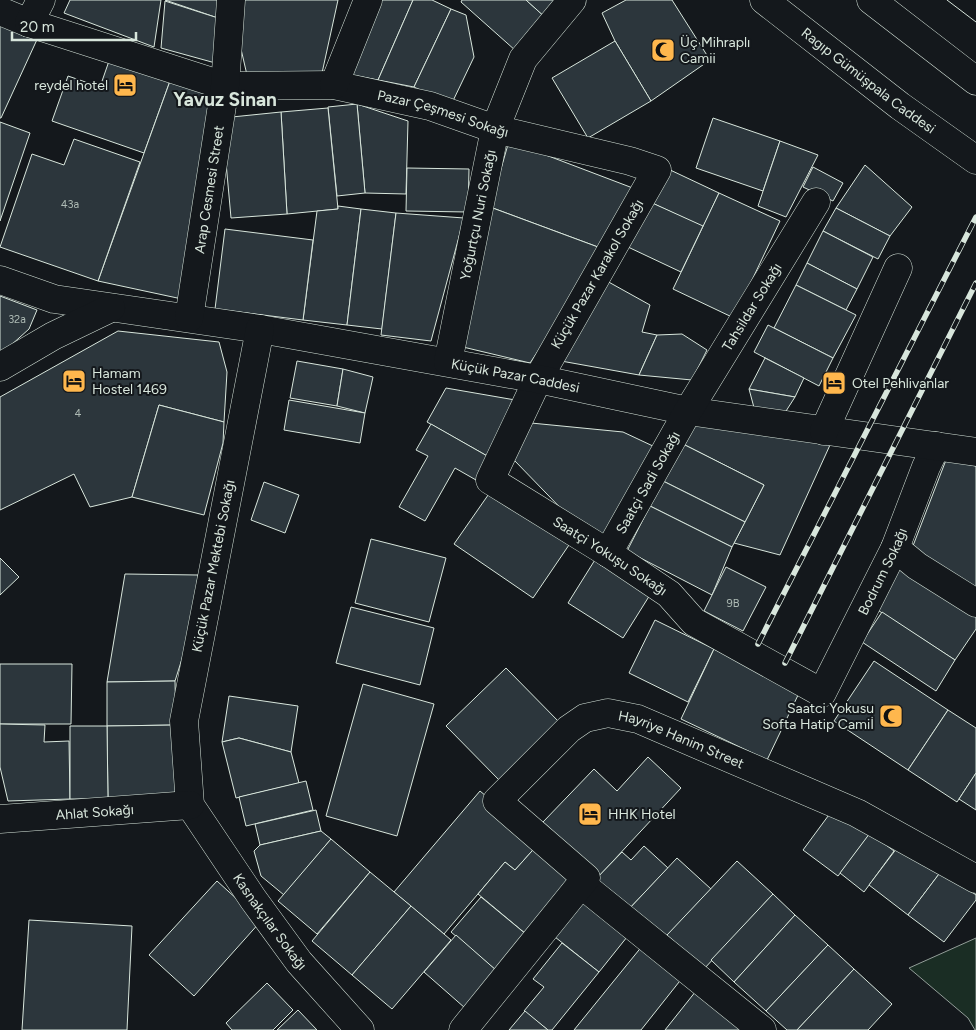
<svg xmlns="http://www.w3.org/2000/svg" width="976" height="1030" viewBox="0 0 976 1030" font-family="Figtree,sans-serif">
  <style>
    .green { fill: #1a2d24; stroke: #939e99 }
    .building { fill: #2c363c; stroke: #d8e6dc }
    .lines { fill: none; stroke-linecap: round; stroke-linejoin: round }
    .minor-casing { stroke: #d8e6dc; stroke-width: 29 }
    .primary-casing { stroke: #d8e6dc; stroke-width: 29 }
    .minor { stroke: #14181c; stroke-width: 28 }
    .primary { stroke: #14181c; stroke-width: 28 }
    .tram { stroke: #d8e6dc; stroke-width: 1 }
    .rail-casing { stroke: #d8e6dc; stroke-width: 5.5 }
    .rail { stroke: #14181c; stroke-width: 4; stroke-dasharray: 11; stroke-linecap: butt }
    .labels { text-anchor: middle; stroke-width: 4; stroke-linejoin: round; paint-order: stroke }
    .number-label { font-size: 11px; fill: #adbab4 }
    .poi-label { font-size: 14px; fill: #d8e6dc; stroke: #14181c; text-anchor: start }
    .street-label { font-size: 14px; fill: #d8e6dc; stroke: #14181c }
    .district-label { font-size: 19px; font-weight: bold; fill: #d8e6dc; stroke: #14181c }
  </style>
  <rect width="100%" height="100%" fill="#14181c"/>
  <polygon class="green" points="976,938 976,1030 975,1030 968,1018 909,968"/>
  <g class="building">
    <polygon points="70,0 161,0 154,47 64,13"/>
    <polygon points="165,0 222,0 218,18"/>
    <polygon points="240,0 338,0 322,73 247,75 235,23"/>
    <polygon points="376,0 413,0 378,80 352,75"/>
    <polygon points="413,0 432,0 451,9 414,87 378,80"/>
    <polygon points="462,0 526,0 546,18 516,51 461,2"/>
    <polygon points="526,0 563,0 546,18"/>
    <polygon points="626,0 672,0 710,60 651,101 615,41 602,13"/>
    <polygon points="165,1 218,18 219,64 161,48"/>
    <polygon points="451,9 466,15 474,57 451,105 414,87"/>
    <polygon points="0,14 40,33 1,118 0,118"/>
    <polygon points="615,41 651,101 588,138 552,78"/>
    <polygon points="109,61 170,81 144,153 52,121 68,76 100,87"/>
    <polygon points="170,81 222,100 182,299 98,281"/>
    <polygon points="357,104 408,121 406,194 365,193"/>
    <polygon points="357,104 365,193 337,196 328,107"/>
    <polygon points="328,108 338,209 287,214 281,112"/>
    <polygon points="281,112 287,214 231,218 222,118"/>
    <polygon points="713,118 780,141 763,191 696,168"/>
    <polygon points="0,122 30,133 0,221"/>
    <polygon points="74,139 140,162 98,281 0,247 32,154 64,165"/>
    <polygon points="509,141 638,190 606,250 490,207"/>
    <polygon points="780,141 818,155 786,217 758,206"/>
    <polygon points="865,165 912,207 890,236 836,208"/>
    <polygon points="813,167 843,183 833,201 803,187"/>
    <polygon points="407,168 469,169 468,212 406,211"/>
    <polygon points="666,168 719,193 703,227 650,202"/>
    <polygon points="719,193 780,221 734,318 673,289"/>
    <polygon points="650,202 703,226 681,272 628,247"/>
    <polygon points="338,206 361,209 347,325 303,320 317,211 338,209"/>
    <polygon points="490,207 606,250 530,363 463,347"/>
    <polygon points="836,208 890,236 878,259 823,231"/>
    <polygon points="361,209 396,213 382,329 347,325"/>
    <polygon points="396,213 464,218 431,341 381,335"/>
    <polygon points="225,229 313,240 303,320 215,309"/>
    <polygon points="823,231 873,257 857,289 807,263"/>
    <polygon points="807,263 857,289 846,310 796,285"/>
    <polygon points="605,280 650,305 642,332 657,335 639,375 561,361"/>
    <polygon points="796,285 856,315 833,358 774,328"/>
    <polygon points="0,296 37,310 29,329 0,355"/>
    <polygon points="768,325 833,358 819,386 754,352"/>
    <polygon points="118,331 219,342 227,372 224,422 159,405 132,497 90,507 74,474 0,510 0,397"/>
    <polygon points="682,334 707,350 692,380 639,375 657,335"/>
    <polygon points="765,358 804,378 795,397 749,389"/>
    <polygon points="297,361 343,369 337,406 290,398"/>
    <polygon points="343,369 373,377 365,413 337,406"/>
    <polygon points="446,388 521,401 489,457 427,422"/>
    <polygon points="749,389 795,397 779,422 756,415"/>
    <polygon points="289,400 365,413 360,443 284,430"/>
    <polygon points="159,405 224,422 223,443 204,515 132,497"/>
    <polygon points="695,419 830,445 780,555 734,543 764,485 683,444"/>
    <polygon points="531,423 623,432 655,447 612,541 578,526 514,460"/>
    <polygon points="431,424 489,457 476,480 455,468 425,521 399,507 428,456 416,450"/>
    <polygon points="683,444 764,485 745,522 663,481"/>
    <polygon points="946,460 976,466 976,595 911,551"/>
    <polygon points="663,481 745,522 732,547 650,506"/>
    <polygon points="264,482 299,495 285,533 251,520"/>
    <polygon points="493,488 571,542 533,598 454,544"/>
    <polygon points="650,506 732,547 712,595 627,551"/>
    <polygon points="371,539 446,558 429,622 355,603"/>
    <polygon points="598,555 653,590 623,638 568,603"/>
    <polygon points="0,558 19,577 0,595"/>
    <polygon points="901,564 976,614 976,629 955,660 873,607"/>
    <polygon points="726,567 766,587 743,631 704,611"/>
    <polygon points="125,574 198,575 192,627 175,681 107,682"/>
    <polygon points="351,607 434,628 420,685 336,663"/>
    <polygon points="882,612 955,660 936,691 862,642"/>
    <polygon points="655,620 714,649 688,702 629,673"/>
    <polygon points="714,649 800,691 767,760 681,719"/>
    <polygon points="874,661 948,710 908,770 834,721"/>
    <polygon points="0,664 72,664 71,724 0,724"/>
    <polygon points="506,668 561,724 501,782 446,726"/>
    <polygon points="175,681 176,725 107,726 107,682"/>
    <polygon points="363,684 434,704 397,836 326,816"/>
    <polygon points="229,696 298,706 291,752 239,738 222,742"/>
    <polygon points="948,710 976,728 976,773 957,802 908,770"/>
    <polygon points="0,724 45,725 44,742 69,741 70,799 8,801 0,767"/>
    <polygon points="176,725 177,798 108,799 107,726"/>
    <polygon points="70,726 107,726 108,799 70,799"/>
    <polygon points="239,738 291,752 299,783 236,798 222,742"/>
    <polygon points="648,757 681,788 600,875 543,822 594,769 617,791"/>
    <polygon points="976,773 976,810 959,799"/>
    <polygon points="306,781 313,810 246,826 239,797"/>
    <polygon points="480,791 540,842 515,870 505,862 444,934 394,892"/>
    <polygon points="834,808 869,835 838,876 803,850"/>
    <polygon points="316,810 321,831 260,845 255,824"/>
    <polygon points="321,831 331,839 284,895 261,876 254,851 260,845"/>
    <polygon points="870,833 894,851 864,892 840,873"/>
    <polygon points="331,839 370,872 317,934 278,901"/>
    <polygon points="903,840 942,870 908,915 869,885"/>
    <polygon points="540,842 579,875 532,939 478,894 505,862 515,870"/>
    <polygon points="644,846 668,868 626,912 593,882 622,852 631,860"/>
    <polygon points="677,858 711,889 663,940 629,909"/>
    <polygon points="737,861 773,894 704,969 667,935"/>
    <polygon points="942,870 976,895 976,900 944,942 908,915"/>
    <polygon points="370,872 411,906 352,975 312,941"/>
    <polygon points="217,881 261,921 194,996 149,955"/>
    <polygon points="773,894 795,915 734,982 711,960"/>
    <polygon points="481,897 527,935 497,971 451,932"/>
    <polygon points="588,897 631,932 599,972 555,937"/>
    <polygon points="411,906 451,940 392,1009 352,975"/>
    <polygon points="795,915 828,945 766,1011 734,982"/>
    <polygon points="29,920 132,926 127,1030 22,1030"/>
    <polygon points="456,935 497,971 465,1008 424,972"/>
    <polygon points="562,943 599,972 552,1030 548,1030 524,1011 544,987 533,979"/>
    <polygon points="643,945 683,977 641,1030 574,1030"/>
    <polygon points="828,945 854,969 797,1030 787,1030 766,1011"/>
    <polygon points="854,969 892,1004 868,1030 797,1030"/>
    <polygon points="267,983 293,1010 273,1030 232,1030 226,1023"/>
    <polygon points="696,991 746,1030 665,1030"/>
    <polygon points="298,1010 317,1030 277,1030"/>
    <polygon points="525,1011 548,1030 509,1030"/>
  </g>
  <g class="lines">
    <g class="minor-casing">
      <g id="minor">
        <path id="s1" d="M0,11L29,23L225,86L334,85L430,106L495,129L630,161L657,170L538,379L490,480L608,553L669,594L694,622L822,693L895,548L926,467L936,446"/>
        <polyline points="29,23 41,0"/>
        <polyline points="334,85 368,0"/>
        <path id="s2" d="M0,280L54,299L260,329L538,379L688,411L976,452"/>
        <path id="s3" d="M189,318L225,86L231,0"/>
        <path id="s4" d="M260,329L184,721L190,805L253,899L299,962L360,1030"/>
        <path id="s5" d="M448,362L495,129L523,59L572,0"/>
        <polyline points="0,367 53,336 111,308"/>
        <polyline points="824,431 898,268"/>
        <polyline points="895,548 917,566 976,603"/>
        <path id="s6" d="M608,553L688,411L816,202"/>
        <path id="s7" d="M0,819L190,805"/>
        <polyline points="581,884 762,1030"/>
        <path id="s8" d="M463,1030L586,878L497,801L569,729L585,718L608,713L638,719L857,813L976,879"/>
      </g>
    </g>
    <g class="primary-casing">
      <g id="primary">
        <path id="s9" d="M764,0L900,106L976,160"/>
        <polyline points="871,0 976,81"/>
      </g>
    </g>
    <use href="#minor" class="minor"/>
    <use href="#primary" class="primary"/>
    <polyline class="tram" points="947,0 976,22"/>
    <g class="rail-casing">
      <g id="rail">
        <polyline points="758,644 976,217"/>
        <polyline points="785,663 976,283"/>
      </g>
    </g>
    <use href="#rail" class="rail"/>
  </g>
  <defs>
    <g id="mosque-square" transform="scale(1.25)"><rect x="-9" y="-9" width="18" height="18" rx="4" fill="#ffb74d" stroke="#14181c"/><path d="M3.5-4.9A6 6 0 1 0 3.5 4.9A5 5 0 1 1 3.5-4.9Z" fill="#111"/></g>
    <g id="hotel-square" transform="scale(1.25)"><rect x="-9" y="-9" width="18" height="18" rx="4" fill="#ffb74d" stroke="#14181c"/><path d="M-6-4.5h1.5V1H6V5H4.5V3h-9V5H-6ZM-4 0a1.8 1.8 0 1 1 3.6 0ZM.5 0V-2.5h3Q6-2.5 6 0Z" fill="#111"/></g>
  </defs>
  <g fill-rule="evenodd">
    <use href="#mosque-square" x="663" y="50"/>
    <use href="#hotel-square" x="125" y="85"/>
    <use href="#hotel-square" x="74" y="381"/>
    <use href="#hotel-square" x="834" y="383"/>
    <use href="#mosque-square" x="891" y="716"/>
    <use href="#hotel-square" x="590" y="814"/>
  </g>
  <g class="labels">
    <g class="number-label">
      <text x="70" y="208">43a</text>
      <text x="17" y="323">32a</text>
      <text x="78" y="417">4</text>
      <text x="733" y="607">9B</text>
    </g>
    <g class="poi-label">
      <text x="680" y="47">Üç Mihraplı<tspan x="680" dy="16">Camii</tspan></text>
      <text x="108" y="90" text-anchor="end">reydel hotel</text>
      <text x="92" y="378">Hamam<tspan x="92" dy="16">Hostel 1469</tspan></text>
      <text x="852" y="388">Otel Pehlivanlar</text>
      <text x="874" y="713" text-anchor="end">Saatci Yokusu<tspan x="874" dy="16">Softa Hatip Camiİ</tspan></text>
      <text x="608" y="819">HHK Hotel</text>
    </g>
    <g class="street-label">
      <text dy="5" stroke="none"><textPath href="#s9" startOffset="132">Ragıp Gümüşpala Caddesi</textPath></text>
      <text dy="5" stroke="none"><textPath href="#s1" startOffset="459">Pazar Çeşmesi Sokağı</textPath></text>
      <text dy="5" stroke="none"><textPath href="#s3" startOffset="130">Arap Cesmesi Street</textPath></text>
      <text dy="5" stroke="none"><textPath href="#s5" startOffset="150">Yoğurtçu Nuri Sokağı</textPath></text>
      <text transform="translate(597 274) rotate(-60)" y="5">Küçük Pazar Karakol Sokağı</text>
      <text dy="5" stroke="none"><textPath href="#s6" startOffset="285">Tahsildar Sokağı</textPath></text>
      <text dy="5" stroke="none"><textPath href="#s2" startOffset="525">Küçük Pazar Caddesi</textPath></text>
      <text dy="5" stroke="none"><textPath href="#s6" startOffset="81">Saatçi Sadi Sokağı</textPath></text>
      <text dy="5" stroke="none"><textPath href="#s1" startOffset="1175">Saatçi Yokuşu Sokağı</textPath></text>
      <text transform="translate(213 566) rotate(-79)" y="5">Küçük Pazar Mektebi Sokağı</text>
      <text dy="5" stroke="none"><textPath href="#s1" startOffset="1565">Bodrum Sokağı</textPath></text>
      <text dy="5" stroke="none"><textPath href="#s8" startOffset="536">Hayriye Hanim Street</textPath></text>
      <text dy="5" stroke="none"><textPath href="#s7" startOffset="95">Ahlat Sokağı</textPath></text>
      <text dy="5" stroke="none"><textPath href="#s4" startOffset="625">Kasnakçılar Sokağı</textPath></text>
    </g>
    <g class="district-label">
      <text x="225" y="106">Yavuz Sinan</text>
    </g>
  </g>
  <path d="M12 32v8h124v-8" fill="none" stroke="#d8e6dc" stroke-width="2.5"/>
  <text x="20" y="32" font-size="15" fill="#d8e6dc" stroke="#14181c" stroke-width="4" paint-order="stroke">20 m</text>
</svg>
